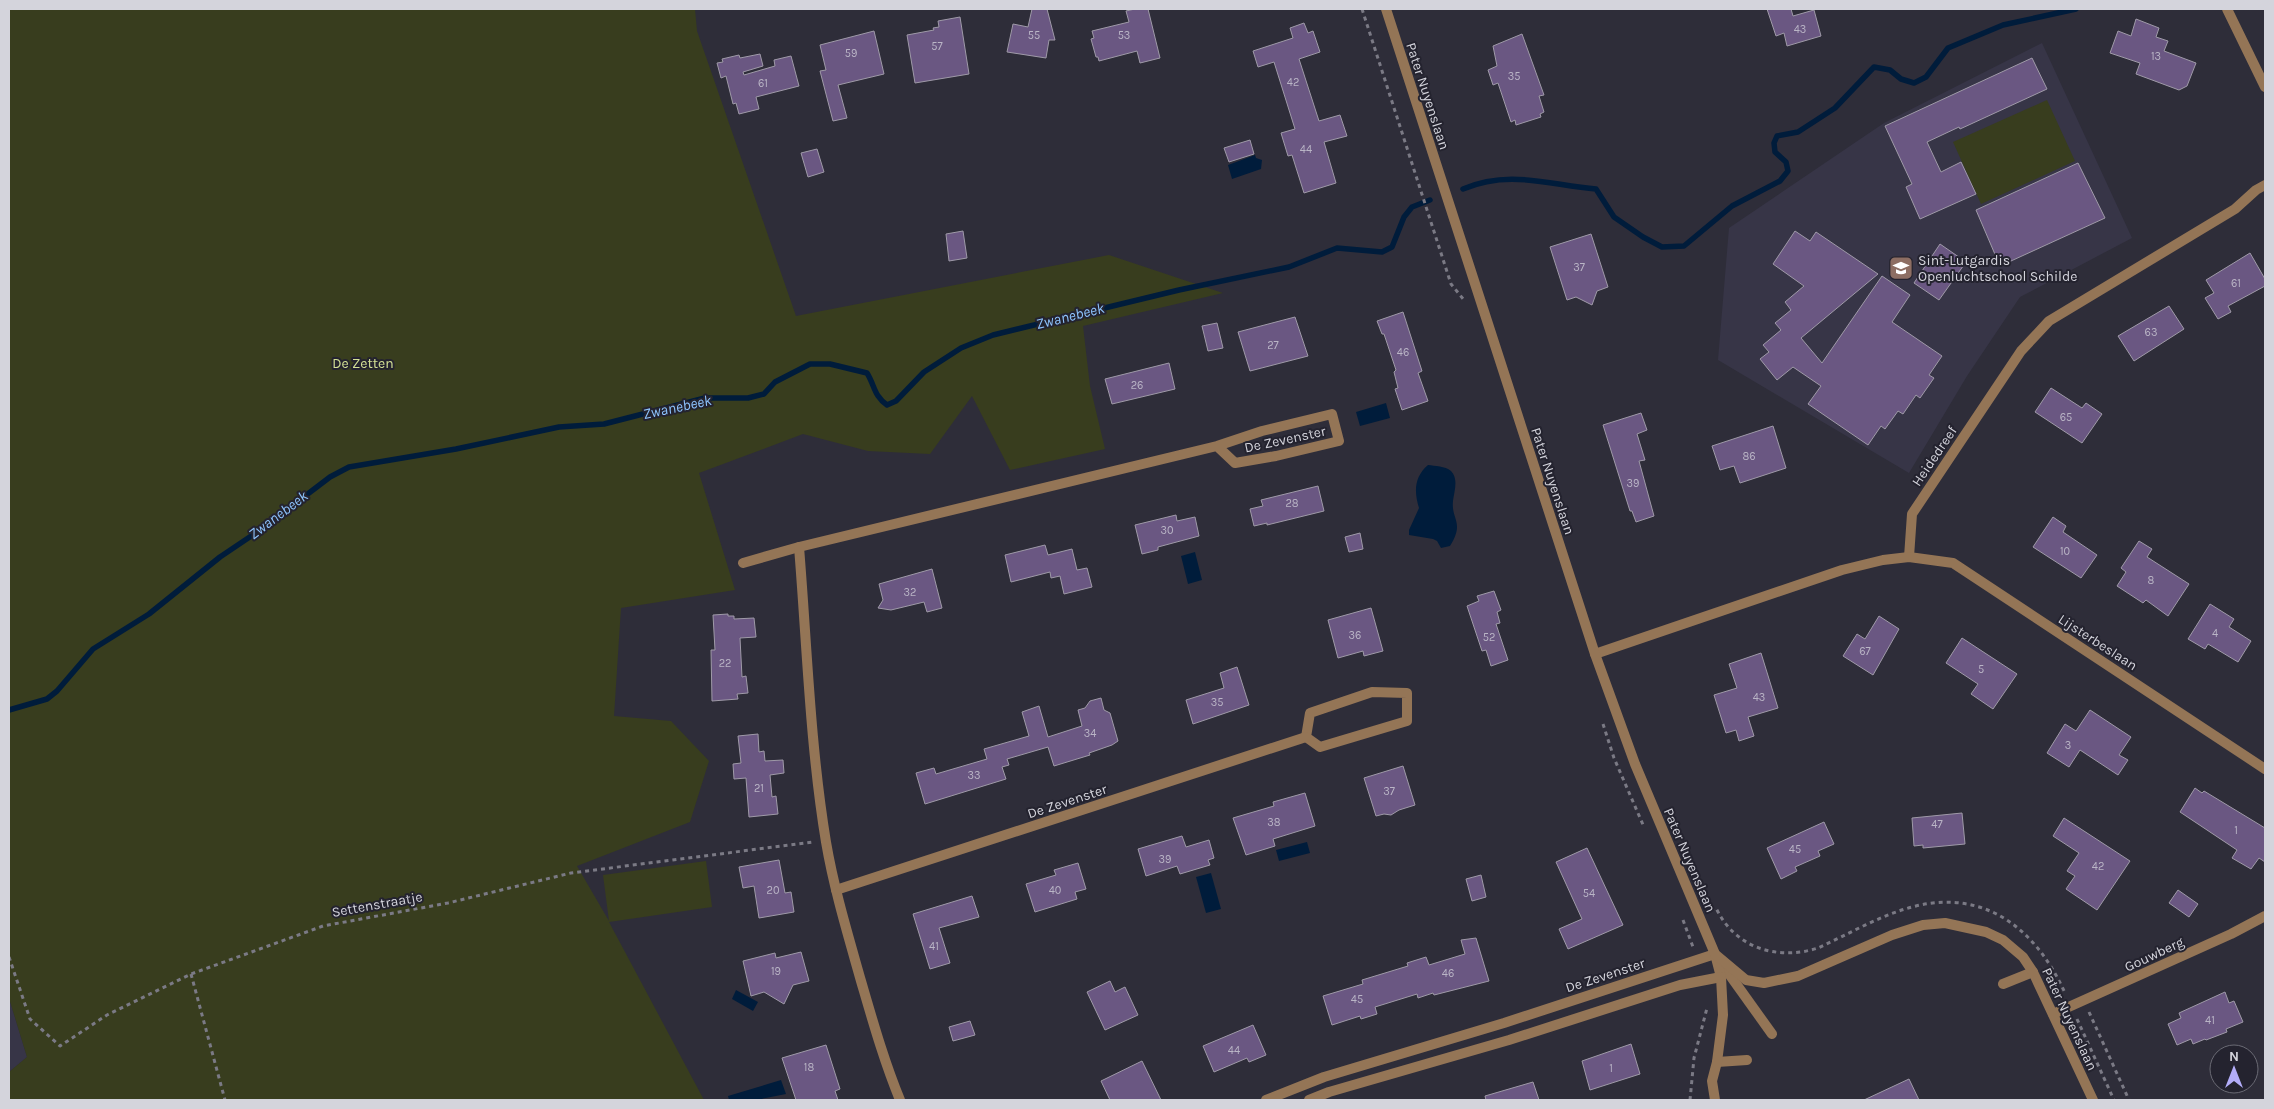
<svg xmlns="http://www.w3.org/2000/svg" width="2274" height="1109" viewBox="0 0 2274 1109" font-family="Karla,sans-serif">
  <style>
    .built { fill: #373547 }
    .green { fill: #383d1e }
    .water { fill: #001c3b }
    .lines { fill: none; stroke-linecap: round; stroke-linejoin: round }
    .stream { stroke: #001c3b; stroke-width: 5.5 }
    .building { fill: #6a5782; stroke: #9f9aa8 }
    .path { stroke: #7b7a85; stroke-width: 3; stroke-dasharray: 4 4; stroke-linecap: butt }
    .service { stroke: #947556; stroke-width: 10 }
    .minor { stroke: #947556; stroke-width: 10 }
    .tertiary { stroke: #947556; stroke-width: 10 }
    .labels { text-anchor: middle; stroke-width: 4; stroke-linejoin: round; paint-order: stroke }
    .number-label { font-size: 11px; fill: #bab5c6 }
    .street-label { font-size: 14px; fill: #d4d4dc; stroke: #24232f }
    .poi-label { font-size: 14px; fill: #d4d4dc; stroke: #24232f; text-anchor: start }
    .park-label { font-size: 14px; fill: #d5e295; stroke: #24232f }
    .water-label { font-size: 15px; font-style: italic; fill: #8ec4fe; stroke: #24232f }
  </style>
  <rect width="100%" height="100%" fill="#2e2d39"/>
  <g class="built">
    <polygon points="2042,43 2132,238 2020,297 1967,376 1909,473 1718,360 1729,228 1884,123"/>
    <polygon points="9,998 27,1057 9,1072"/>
  </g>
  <g class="green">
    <polygon points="9,9 695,9 697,31 796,316 1109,255 1223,293 1083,326 1090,386 1105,449 1010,470 972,396 930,454 868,451 803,434 699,473 735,590 621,608 614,716 671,721 709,761 690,822 577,866 609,921 603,875 706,861 712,907 609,922 704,1100 9,1100 9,1072 27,1057 9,998"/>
    <polygon points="2047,100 2075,161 1981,204 1953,142"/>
  </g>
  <g class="water">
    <polygon points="1255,155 1256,158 1262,160 1261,169 1232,179 1228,165"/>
    <polygon points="1386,403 1390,418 1360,426 1356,412"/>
    <path d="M1428,465C1435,466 1445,466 1451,471C1459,479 1454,492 1453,501C1451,520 1465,522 1450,546L1441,548L1437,541L1433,539L1409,535V530L1419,508C1414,492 1414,477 1428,465Z"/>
    <polygon points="1195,552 1202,580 1188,584 1181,556"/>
    <polygon points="1307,842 1310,853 1279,861 1276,850"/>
    <polygon points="1211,873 1221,909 1206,913 1196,877"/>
    <polygon points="736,990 758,1002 753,1011 732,999"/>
    <polygon points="781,1080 786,1094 756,1100 729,1100 728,1096"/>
  </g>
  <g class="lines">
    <g class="stream">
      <path d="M1463,189C1509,169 1549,185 1596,189L1614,217L1643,237L1662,247L1684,246L1732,206L1780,181L1788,171L1786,162L1775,152L1774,143L1777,136L1798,132L1835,108L1874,67L1890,70L1901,79L1914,83L1926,77L1948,48L2003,25L2076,9"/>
      <path d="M9,710L47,699L57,691L93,649L149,614L220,557L263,528L330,477L349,467L456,449L559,427L604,424L705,398H748L764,394L775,382L810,364H830L867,373C875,386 874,396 887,405L896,401L924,372L961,348L993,335L1179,290L1289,267L1337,248L1382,252L1392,247L1404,217L1412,207L1430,200"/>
    </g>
  </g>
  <g class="building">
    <polygon points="1032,9 1047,9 1055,40 1049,40 1046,58 1007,52 1013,24 1028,27"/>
    <polygon points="1135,9 1148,9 1160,58 1140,63 1137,51 1099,61 1098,57 1096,57 1091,39 1094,38 1092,31 1129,22 1126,11"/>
    <polygon points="1767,9 1791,9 1793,16 1814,10 1821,36 1787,46 1784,33 1776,36"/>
    <polygon points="960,17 969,74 915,83 907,35 934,30 933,28 939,27 938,21"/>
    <polygon points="2136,19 2159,28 2156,37 2168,41 2164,51 2196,63 2187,86 2179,90 2136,74 2140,63 2110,53 2118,31 2131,36"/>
    <polygon points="1304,23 1308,33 1313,31 1320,52 1299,59 1319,121 1340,115 1347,136 1324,142 1336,183 1304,193 1292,155 1288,156 1281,133 1295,129 1274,62 1258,67 1253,51 1293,38 1290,28"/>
    <polygon points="874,31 884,74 838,85 847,118 833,121 820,71 826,70 820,45"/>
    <polygon points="1522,34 1544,95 1539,96 1544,112 1540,114 1541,117 1516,125 1515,120 1511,122 1498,83 1493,85 1488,70 1497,66 1493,46"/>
    <polygon points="760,54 763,66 743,72 744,75 775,66 774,60 791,56 799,86 756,97 759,109 739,114 736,103 733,104 726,76 721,78 717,63 723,62 722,59 739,55 740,58"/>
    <polygon points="2032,58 2047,89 1960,129 1959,127 1927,142 1941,172 1961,162 1976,194 1920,219 1906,187 1912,184 1885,126"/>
    <polygon points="1250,140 1254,154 1229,162 1224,148"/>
    <polygon points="817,149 824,172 808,177 801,153"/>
    <polygon points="2078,163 2105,218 2000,266 1976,210"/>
    <polygon points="963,231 967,258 949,261 946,234"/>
    <polygon points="1795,231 1810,241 1816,232 1878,274 1801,338 1822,363 1882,276 1910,295 1892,322 1942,356 1929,375 1934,378 1920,398 1916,395 1903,414 1898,411 1885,429 1881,426 1868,445 1808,404 1821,386 1793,367 1777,380 1760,359 1769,352 1763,345 1781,330 1775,323 1791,310 1785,302 1804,286 1773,264"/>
    <polygon points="1591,234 1608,287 1597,291 1592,305 1576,297 1567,300 1550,247"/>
    <polygon points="1940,244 1966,262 1939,300 1914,283"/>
    <polygon points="2250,253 2265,279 2265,286 2228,306 2231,312 2218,319 2205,298 2214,293 2206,280"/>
    <polygon points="2169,306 2184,329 2134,361 2118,336"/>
    <polygon points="1403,312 1422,371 1418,373 1428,401 1402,410 1395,389 1398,388 1394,372 1396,370 1384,334 1382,334 1377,321"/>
    <polygon points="1295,317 1308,356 1250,371 1238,332"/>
    <polygon points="1217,323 1223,348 1208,351 1202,326"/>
    <polygon points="1169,363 1175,389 1112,404 1105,379"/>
    <polygon points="2051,388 2082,408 2086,403 2102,414 2082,443 2035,412"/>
    <polygon points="1641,413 1647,430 1637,434 1645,460 1639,461 1654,516 1636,522 1632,511 1630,511 1603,425"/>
    <polygon points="1773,426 1786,468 1740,483 1734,466 1720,470 1712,446"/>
    <polygon points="1318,486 1324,511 1267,525 1267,523 1254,526 1250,509 1263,506 1261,500"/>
    <polygon points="1176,515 1177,521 1195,517 1199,536 1158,547 1158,550 1142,554 1135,525"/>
    <polygon points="2053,517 2066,526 2063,532 2097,555 2081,578 2033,547"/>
    <polygon points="1360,533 1363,549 1349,552 1345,537"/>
    <polygon points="2139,541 2152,549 2147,557 2189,584 2168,616 2146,600 2143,603 2117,586 2126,572 2121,568"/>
    <polygon points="1045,545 1048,555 1072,549 1077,570 1087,568 1092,587 1064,594 1060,576 1051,578 1050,572 1011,582 1005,555"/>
    <polygon points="932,569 942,608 927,612 924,602 891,610 878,608 883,600 879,584"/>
    <polygon points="1494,591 1501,610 1497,612 1500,623 1496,624 1508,660 1491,666 1486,650 1482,651 1467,606 1479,601 1477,596"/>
    <polygon points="2210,604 2234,619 2229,627 2251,641 2238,662 2208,644 2205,649 2188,639"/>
    <polygon points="1371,608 1383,651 1364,656 1363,651 1338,658 1328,620"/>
    <polygon points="728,614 728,616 734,616 734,619 754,618 756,637 740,638 742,677 746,676 748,693 737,694 738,699 712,701 711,650 715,650 713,615"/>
    <polygon points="1879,616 1899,629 1873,675 1843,656 1857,634 1865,639"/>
    <polygon points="1962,638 2017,674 1993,709 1971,694 1978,684 1946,663"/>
    <polygon points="1761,653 1778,708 1748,717 1754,736 1739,741 1736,730 1726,733 1714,695 1737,688 1729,664"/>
    <polygon points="1237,667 1249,705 1193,724 1186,700 1224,688 1220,673"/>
    <polygon points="1101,698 1104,710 1110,713 1118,741 1112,745 1089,753 1090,755 1054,766 1048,747 1007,759 1009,765 1002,767 1006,779 925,804 916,773 934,768 936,774 987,759 984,749 1029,736 1022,712 1039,706 1048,737 1082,726 1078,710 1085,708 1090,701"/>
    <polygon points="2090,710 2131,737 2119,755 2128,760 2118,775 2080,750 2069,767 2047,753 2065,724 2076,731"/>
    <polygon points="758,734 759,752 764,751 765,761 783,760 784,773 770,775 772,797 776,796 778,814 749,817 746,778 734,779 733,764 741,763 738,736"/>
    <polygon points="1403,766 1415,805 1399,810 1391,815 1384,814 1376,816 1364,778"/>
    <polygon points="2195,788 2202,793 2204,791 2265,828 2265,862 2259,858 2251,869 2232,858 2237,850 2180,812"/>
    <polygon points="1305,793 1315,826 1273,839 1275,846 1246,855 1233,818 1274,806 1273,802"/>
    <polygon points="1962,813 1965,844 1923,848 1923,845 1914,846 1912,818"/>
    <polygon points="2064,818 2130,861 2097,910 2066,889 2075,876 2067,871 2079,853 2053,836"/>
    <polygon points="1824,822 1834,844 1818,851 1820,856 1795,867 1797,871 1781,879 1767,848"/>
    <polygon points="1182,836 1186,847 1209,840 1214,858 1208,860 1210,865 1180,874 1177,866 1146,876 1138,849"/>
    <polygon points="1587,848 1623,925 1568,949 1559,929 1582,919 1556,862"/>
    <polygon points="779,860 785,893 791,892 794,912 759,918 754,886 743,888 739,867"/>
    <polygon points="1078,863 1086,889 1075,892 1077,899 1035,912 1026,884 1056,875 1054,870"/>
    <polygon points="1481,875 1486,897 1472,901 1466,879"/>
    <polygon points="2178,890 2198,904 2189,917 2169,903"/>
    <polygon points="972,896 979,917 939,928 950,963 930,969 913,914"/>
    <polygon points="1476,938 1489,981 1434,995 1433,993 1418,998 1417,994 1375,1007 1377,1014 1361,1019 1360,1016 1332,1025 1323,996 1363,984 1362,980 1408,966 1407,963 1426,957 1429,965 1465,954 1461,940"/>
    <polygon points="801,952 809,981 793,985 784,1004 764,992 751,996 743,961 775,953 776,958"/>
    <polygon points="1110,981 1115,992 1125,987 1138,1015 1105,1030 1087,992"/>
    <polygon points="2225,992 2229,1003 2234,1001 2243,1022 2226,1029 2227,1032 2206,1040 2205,1039 2193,1044 2191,1039 2177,1045 2168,1024 2181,1018 2179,1013"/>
    <polygon points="970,1021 975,1035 953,1041 949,1027"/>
    <polygon points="1253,1025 1266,1055 1249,1062 1247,1058 1214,1072 1203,1046"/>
    <polygon points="1631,1044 1640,1074 1590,1090 1582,1061"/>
    <polygon points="826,1045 840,1089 835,1091 838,1100 796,1100 782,1058"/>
    <polygon points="1142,1061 1161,1100 1110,1100 1101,1081"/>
    <polygon points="1909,1079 1919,1100 1864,1100"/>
    <polygon points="1533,1082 1539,1100 1486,1100 1485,1096"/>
  </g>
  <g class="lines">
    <g class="path">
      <polyline points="1362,9 1451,284 1464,300"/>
      <polyline points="1603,724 1614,758 1644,827"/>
      <path d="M1710,909L1716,908C1735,948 1777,961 1818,948C1849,934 1882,914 1916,906C1987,889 2037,931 2065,993"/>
      <polyline points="1683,920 1693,947"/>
      <polyline points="9,957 30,1019 60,1046 107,1015 191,974 323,926 448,903 571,873 813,842"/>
      <polyline points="191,974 225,1100"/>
      <polyline points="2089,1012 2129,1100"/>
      <polyline points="2077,1019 2114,1100"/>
      <polyline points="1690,1100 1694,1058 1707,1008"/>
    </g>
    <g class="service">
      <polyline points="1719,960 1772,1034"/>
      <polyline points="2003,984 2033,972"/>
      <polyline points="1717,1062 1747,1060"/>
    </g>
    <g class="minor">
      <polyline points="2227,9 2265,87"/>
      <polyline points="1909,557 1912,514 2021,351 2049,321 2235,209 2256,190 2265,185"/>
      <polyline points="743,563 799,547"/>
      <polyline points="1595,654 1842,570 1883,560 1909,557 1953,563 2265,769"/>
      <polygon points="1372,692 1407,693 1407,721 1320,747 1306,737 1310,713"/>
      <polyline points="836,890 1306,737"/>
      <polyline points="2053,1014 2231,934 2265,916"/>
      <path d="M900,1100C884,1061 873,1022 861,981C848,935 834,889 826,842C810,745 807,645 799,547L1217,446L1262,431L1332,414L1339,441L1276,456L1235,463L1217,446"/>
      <polyline points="1266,1100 1324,1077 1504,1023 1715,954 1721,977 1723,1015 1717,1062 1712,1081 1715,1100"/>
      <polyline points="1309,1100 1329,1092 1509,1040 1680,985 1721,977"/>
    </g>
    <polyline class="tertiary" points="1386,9 1595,654 1635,764 1715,954 1746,980 1764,983 1798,976 1892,935 1923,925 1945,923 1986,932 2003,940 2023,957 2033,972 2093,1100"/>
  </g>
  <defs>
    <g id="school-square" transform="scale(1.25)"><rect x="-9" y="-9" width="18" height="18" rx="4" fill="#8d6e63" stroke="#24232f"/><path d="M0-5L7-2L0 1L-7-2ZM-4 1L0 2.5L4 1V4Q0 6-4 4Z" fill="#fff"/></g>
  </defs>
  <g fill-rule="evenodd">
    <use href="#school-square" x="1901" y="268"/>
  </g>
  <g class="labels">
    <g class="number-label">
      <text x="1800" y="33">43</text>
      <text x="1034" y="39">55</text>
      <text x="1124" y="39">53</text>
      <text x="937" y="50">57</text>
      <text x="851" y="57">59</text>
      <text x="2156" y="60">13</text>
      <text x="1514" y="80">35</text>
      <text x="1293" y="86">42</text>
      <text x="763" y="87">61</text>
      <text x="1306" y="153">44</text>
      <text x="1579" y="271">37</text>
      <text x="2236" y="287">61</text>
      <text x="2151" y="336">63</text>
      <text x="1273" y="349">27</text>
      <text x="1403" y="356">46</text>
      <text x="1137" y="389">26</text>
      <text x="2066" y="421">65</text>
      <text x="1749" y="460">86</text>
      <text x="1633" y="487">39</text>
      <text x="1292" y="507">28</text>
      <text x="1167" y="534">30</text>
      <text x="2065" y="555">10</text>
      <text x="2151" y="584">8</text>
      <text x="910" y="596">32</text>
      <text x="2215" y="637">4</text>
      <text x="1355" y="639">36</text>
      <text x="1489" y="641">52</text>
      <text x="1865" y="655">67</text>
      <text x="725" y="667">22</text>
      <text x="1981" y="673">5</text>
      <text x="1759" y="701">43</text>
      <text x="1217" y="706">35</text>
      <text x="1090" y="737">34</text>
      <text x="2068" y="749">3</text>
      <text x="974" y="779">33</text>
      <text x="759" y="792">21</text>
      <text x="1389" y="795">37</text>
      <text x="1274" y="826">38</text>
      <text x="1937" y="828">47</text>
      <text x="2236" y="834">1</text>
      <text x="1795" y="853">45</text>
      <text x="1165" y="863">39</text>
      <text x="2098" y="870">42</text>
      <text x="773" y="894">20</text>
      <text x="1055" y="894">40</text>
      <text x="1589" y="897">54</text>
      <text x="934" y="950">41</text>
      <text x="776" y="975">19</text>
      <text x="1448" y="977">46</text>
      <text x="1357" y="1003">45</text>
      <text x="2210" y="1024">41</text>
      <text x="1234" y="1054">44</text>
      <text x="809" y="1071">18</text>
      <text x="1611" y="1072">1</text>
    </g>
    <g class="street-label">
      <text transform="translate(1428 96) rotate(72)" y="5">Pater Nuyenslaan</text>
      <text transform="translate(1285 439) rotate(-12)" y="5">De Zevenster</text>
      <text transform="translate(1934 456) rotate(-56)" y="5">Heidedreef</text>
      <text transform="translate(1553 481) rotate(72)" y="5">Pater Nuyenslaan</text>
      <text transform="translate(2098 642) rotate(33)" y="5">Lijsterbeslaan</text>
      <text transform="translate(1067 801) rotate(-18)" y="5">De Zevenster</text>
      <text transform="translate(1690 860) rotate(67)" y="5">Pater Nuyenslaan</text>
      <text transform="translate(377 904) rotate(-10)" y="5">Settenstraatje</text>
      <text transform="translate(2154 954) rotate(-25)" y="5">Gouwberg</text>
      <text transform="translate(1605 975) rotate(-18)" y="5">De Zevenster</text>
      <text transform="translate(2070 1019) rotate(65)" y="5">Pater Nuyenslaan</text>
    </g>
    <g class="poi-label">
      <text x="1918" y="265">Sint-Lutgardis<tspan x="1918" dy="16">Openluchtschool Schilde</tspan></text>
    </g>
    <g class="park-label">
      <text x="363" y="368">De Zetten</text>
    </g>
    <g class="water-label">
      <text transform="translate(1070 316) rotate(-14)" y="5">Zwanebeek</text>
      <text transform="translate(677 407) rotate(-12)" y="5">Zwanebeek</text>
      <text transform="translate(278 515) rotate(-37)" y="5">Zwanebeek</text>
    </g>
  </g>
  <rect width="2274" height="1109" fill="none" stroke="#d4d4dc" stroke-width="20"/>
  <g transform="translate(2234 1069)"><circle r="24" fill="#24232f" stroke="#6a6a74"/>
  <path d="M0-4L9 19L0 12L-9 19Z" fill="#b3adf9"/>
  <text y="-8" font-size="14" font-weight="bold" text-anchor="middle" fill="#d4d4dc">N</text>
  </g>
</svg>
